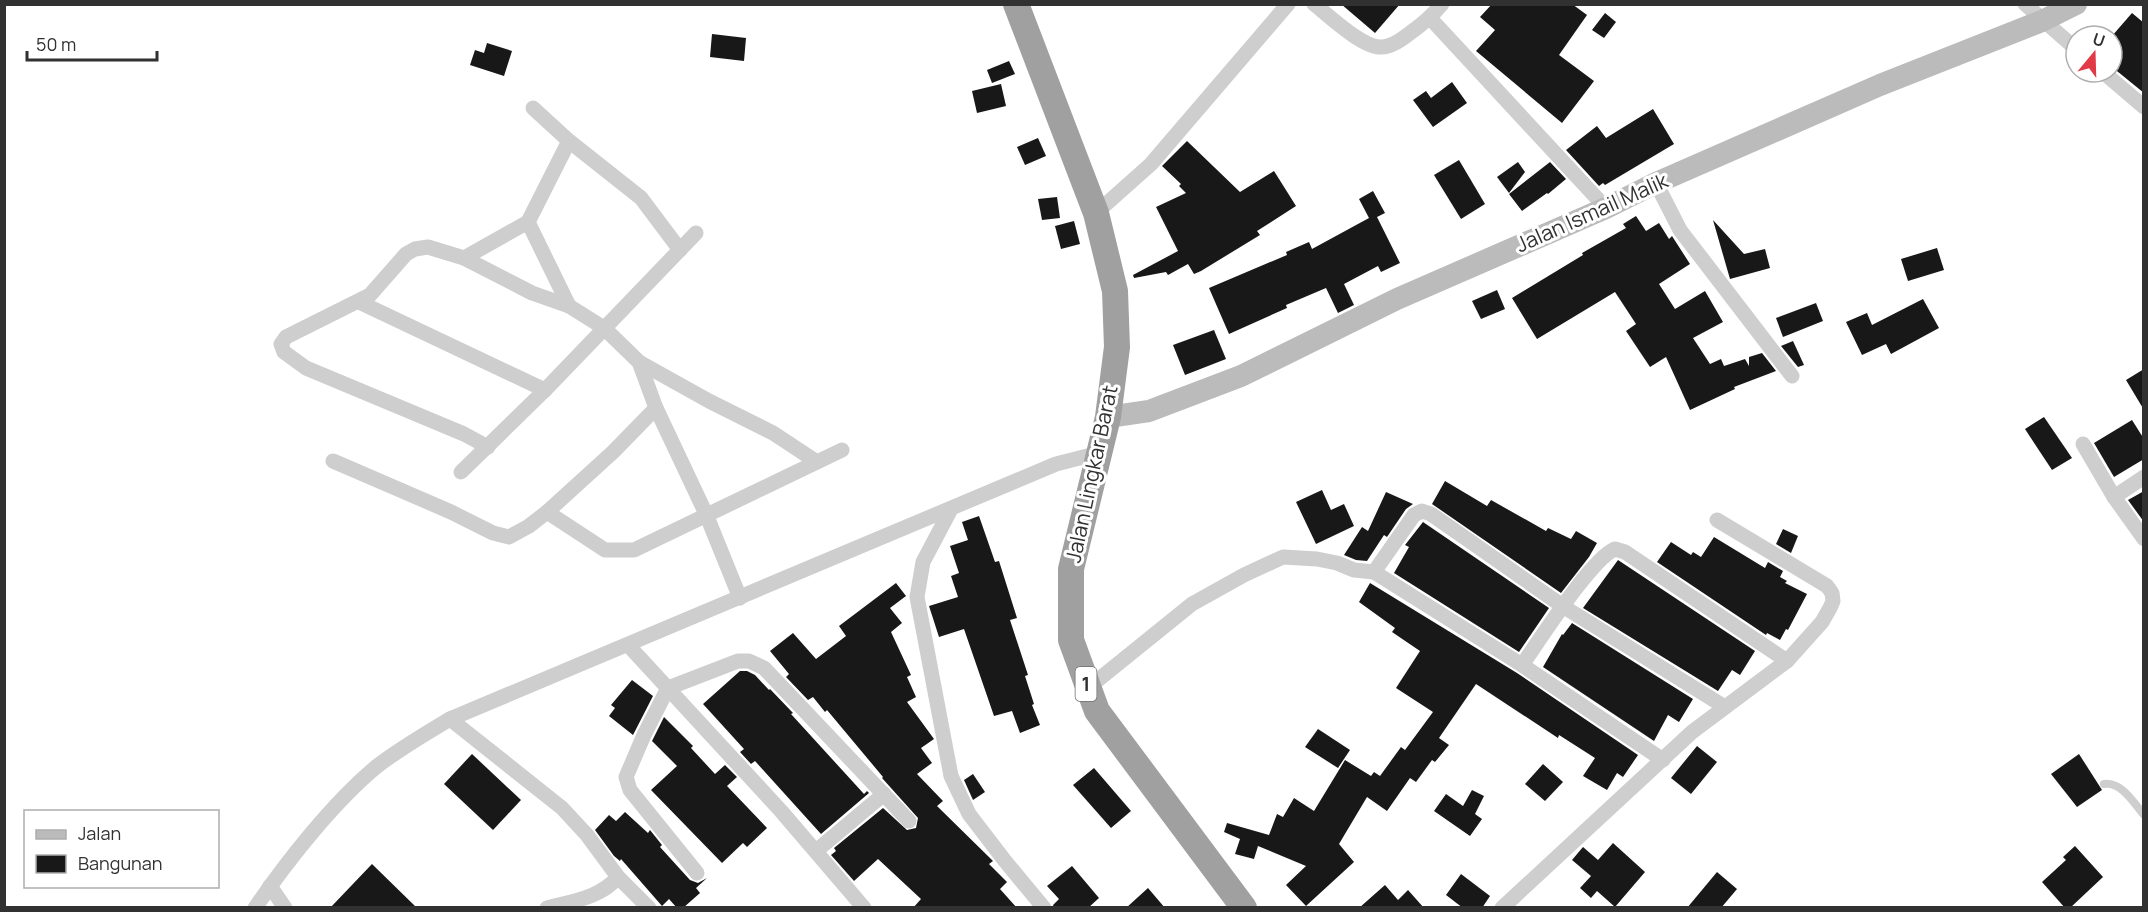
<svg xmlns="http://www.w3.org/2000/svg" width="2148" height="912" viewBox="0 0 2148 912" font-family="Manrope,sans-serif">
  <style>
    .building { fill: #181818 }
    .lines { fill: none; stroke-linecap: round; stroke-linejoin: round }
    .service { stroke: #cecece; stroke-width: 8 }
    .minor { stroke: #cecece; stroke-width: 15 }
    .secondary { stroke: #bbb; stroke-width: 22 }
    .trunk { stroke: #a0a0a0; stroke-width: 26 }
    .labels { text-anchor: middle; stroke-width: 6; stroke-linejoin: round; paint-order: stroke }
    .shield { fill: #fff; stroke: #6f6f6f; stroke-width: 1.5 }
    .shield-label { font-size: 20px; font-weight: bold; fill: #313131 }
    .street-label { font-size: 21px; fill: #313131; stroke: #fff }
  </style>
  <rect width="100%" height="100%" fill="#fff"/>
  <g class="building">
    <polygon points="1341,4 1400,4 1375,33"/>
    <polygon points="1492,4 1572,4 1587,15 1559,55 1594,81 1562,123 1476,51 1495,30 1480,17"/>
    <polygon points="1605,13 1616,22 1604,38 1592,30"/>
    <polygon points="2132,13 2144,23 2144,93 2112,67 2112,36"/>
    <polygon points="712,34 746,38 744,61 710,57"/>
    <polygon points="487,43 512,51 504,76 470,65 475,50 484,53"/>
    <polygon points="1009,61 1015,74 992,83 987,70"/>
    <polygon points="1452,82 1467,103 1433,127 1413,100 1426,91 1431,98"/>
    <polygon points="1001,84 1006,106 977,113 972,91"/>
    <polygon points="1653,109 1674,144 1605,185 1603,183 1599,186 1566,150 1597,126 1606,138"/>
    <polygon points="1038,138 1046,156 1025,165 1017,147"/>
    <polygon points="1187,141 1240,192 1274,171 1296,206 1257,231 1260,235 1201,271 1194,274 1188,264 1168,275 1166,272 1134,278 1133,275 1178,251 1156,207 1186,193 1179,186 1181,184 1162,166"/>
    <polygon points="1459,160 1485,204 1461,219 1434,175"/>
    <polygon points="1518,162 1525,172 1509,193 1497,177"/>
    <polygon points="1550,162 1566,179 1548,194 1547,193 1522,211 1509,194"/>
    <polygon points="1373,191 1385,213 1377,217 1400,263 1381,272 1378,266 1344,284 1354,305 1338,313 1326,288 1286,305 1287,308 1229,334 1209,288 1287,255 1286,252 1309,242 1312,249 1369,218 1359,199"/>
    <polygon points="1057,197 1060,218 1042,220 1038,199"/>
    <polygon points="1636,216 1646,231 1659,223 1669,239 1672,236 1690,264 1659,284 1675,309 1705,291 1723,322 1693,338 1710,364 1721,359 1724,366 1745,359 1749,366 1749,357 1762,353 1776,371 1734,387 1735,389 1690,410 1666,357 1650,367 1626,331 1636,324 1615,292 1537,339 1512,298 1583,255 1582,253 1626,228 1623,224"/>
    <polygon points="1713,220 1744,254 1765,249 1770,268 1730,279"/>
    <polygon points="1074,221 1080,244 1061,249 1055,226"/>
    <polygon points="1937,248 1944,270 1908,281 1901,259"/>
    <polygon points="1497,290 1505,309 1481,319 1472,301"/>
    <polygon points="1923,299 1939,328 1891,354 1886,344 1862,355 1846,322 1867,313 1872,325"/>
    <polygon points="1816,303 1823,321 1783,337 1776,318"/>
    <polygon points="1214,330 1226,359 1185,375 1173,345"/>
    <polygon points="1793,341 1804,365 1798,367 1781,346"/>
    <polygon points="2144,369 2144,410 2126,380"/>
    <polygon points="2044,417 2072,458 2052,470 2025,429"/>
    <polygon points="2132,420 2144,439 2144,459 2114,477 2094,443"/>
    <polygon points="1445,481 1487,506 1491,500 1546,531 1548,528 1571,539 1576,531 1597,543 1589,557 1561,593 1432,504"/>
    <polygon points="1322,490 1331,510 1344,504 1354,526 1316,544 1296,502"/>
    <polygon points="2144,491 2144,522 2128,500"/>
    <polygon points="1386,492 1413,504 1406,509 1387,537 1384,535 1367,561 1356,560 1344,555 1362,527 1368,531"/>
    <polygon points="979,516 995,562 999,561 1017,618 1010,620 1028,675 1025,676 1034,704 1032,705 1040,725 1020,733 1012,711 994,716 964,629 939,637 929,606 958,597 951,576 959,573 950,546 968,540 962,522"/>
    <polygon points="1423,522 1549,608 1519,652 1394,573 1409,547 1405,545"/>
    <polygon points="1783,529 1798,536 1791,553 1776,544"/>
    <polygon points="1714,537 1765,568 1768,562 1783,571 1780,577 1787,581 1785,583 1807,594 1788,630 1786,629 1780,640 1767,633 1766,635 1657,562 1671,542 1691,555 1693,552 1701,557"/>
    <polygon points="1618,560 1755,651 1740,675 1732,670 1718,691 1583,608"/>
    <polygon points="896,583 906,596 890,608 902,623 891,632 911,675 907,677 916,697 907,702 934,739 921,748 932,763 917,774 943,801 937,806 993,861 989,864 1007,882 1000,889 1017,908 913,908 921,899 878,859 854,881 831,855 836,851 834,848 883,808 907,830 916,828 918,818 882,778 883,777 827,710 825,712 813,697 808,700 786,677 789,674 770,651 793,633 816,659 846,636 839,626"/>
    <polygon points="1370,583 1517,673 1638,755 1623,777 1617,773 1607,790 1583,776 1595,758 1559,735 1558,738 1476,684 1439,738 1449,745 1435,762 1432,760 1416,782 1410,778 1387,811 1367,797 1339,844 1354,862 1306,906 1286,885 1306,866 1258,846 1254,859 1235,854 1240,839 1224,832 1227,823 1269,835 1277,814 1283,817 1294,798 1314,811 1345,760 1371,776 1374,772 1380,776 1401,747 1405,750 1433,712 1396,688 1420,651 1392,632 1395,628 1359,602"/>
    <polygon points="1572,623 1693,699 1679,722 1668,715 1654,741 1543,667 1562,634 1563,635"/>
    <polygon points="740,671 747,671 755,675 769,690 770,689 793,713 791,714 864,794 867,791 869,793 821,834 755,761 751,764 740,752 744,749 703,704"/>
    <polygon points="632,680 653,696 633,735 609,716 615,708 611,705"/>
    <polygon points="664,717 693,746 691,748 715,774 725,765 737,777 727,786 767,828 747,847 743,843 722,863 651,790 677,766 652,741"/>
    <polygon points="1318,729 1350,750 1338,768 1305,747"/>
    <polygon points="1697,746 1717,762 1691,794 1671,778"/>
    <polygon points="472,754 521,800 493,830 444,784"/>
    <polygon points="2079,754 2102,790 2077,807 2051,774"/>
    <polygon points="1543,764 1563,782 1545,801 1525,784"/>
    <polygon points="1094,768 1131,811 1111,828 1073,785"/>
    <polygon points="973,774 985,792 973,800 964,780"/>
    <polygon points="1472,790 1484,796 1475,814 1482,819 1470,836 1434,811 1446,794 1463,806"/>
    <polygon points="625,812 648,833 650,830 662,845 660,847 690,880 698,883 707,878 696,888 700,893 683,908 677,908 669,899 662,906 621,859 620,861 614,856 595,830 609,815 616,821"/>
    <polygon points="1613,843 1645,872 1615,907 1597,891 1591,898 1580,888 1591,876 1572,860 1583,847 1598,860"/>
    <polygon points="2075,846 2103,877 2070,908 2065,908 2042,882 2066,860 2063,857"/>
    <polygon points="372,864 417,908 330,908"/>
    <polygon points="1072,866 1099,898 1088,908 1054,908 1053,905 1059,899 1047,886"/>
    <polygon points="1717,872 1737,889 1721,908 1687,908"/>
    <polygon points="1461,874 1490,896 1482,908 1463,908 1446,895"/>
    <polygon points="1385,885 1398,900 1408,890 1424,908 1359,908"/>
    <polygon points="1148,888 1165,908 1126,908"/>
  </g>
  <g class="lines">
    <path class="service" d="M2104,784C2122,782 2133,802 2144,815"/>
    <g class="minor">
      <path d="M1314,4C1329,16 1363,48 1381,47C1392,47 1402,39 1410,33C1423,24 1432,16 1442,4"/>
      <polyline points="2025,4 2076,49"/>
      <polyline points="1430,18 1606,208"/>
      <polyline points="2103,72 2144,107"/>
      <polyline points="533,108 569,141 641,198 680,250"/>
      <polyline points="1656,183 1680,230 1792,376"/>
      <polyline points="1096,213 1151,164 1288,4"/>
      <polyline points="528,222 569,141"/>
      <polyline points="464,258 528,222 569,306"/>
      <polyline points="359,302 545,390"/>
      <polyline points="639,362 709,401 773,433 817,462"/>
      <polyline points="656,408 613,452 547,512 605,550 634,550 842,450"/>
      <polyline points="2083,444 2114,497"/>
      <polyline points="488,447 464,434 306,368 284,352 281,344 286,337 370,295 406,254 415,249 428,247 464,258 532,293 569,306 604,328 639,362 656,408 706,514 740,598"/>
      <polyline points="333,461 451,512 493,533 509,537 529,526 547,512"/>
      <polyline points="461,472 545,390 696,233"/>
      <polyline points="2144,477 2114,497 2144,539"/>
      <polyline points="951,509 923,562 917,597 951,776 969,814 1005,861 1044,908"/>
      <polyline points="628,645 781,811 864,908"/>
      <path d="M1522,665C1539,641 1591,559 1615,549L1625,552L1787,661"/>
      <polyline points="1088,688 1192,604 1244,575 1283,557 1317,559 1337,563 1354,570 1374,572"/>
      <path d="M450,719L562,808L587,835L618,877C600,898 573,901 547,908"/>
      <polyline points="1663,760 1522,665 1374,572 1414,515 1422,511 1431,514 1564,607 1725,707"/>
      <polyline points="816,851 884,794"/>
      <polyline points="697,873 630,790 626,777 644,735 668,688 738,661 749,661 764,668 909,821"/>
      <polyline points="618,877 649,908"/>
      <polyline points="270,886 285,908"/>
      <path d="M255,908C287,861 333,803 376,767C399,749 425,734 450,719L1056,464L1099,453"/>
      <polyline points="1502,908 1692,732 1787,661 1822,622 1830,608 1833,601 1832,593 1827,586 1717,520"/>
    </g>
    <polyline class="secondary" points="1108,417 1149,411 1241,376 1397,299 1606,208 1656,183 1880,85 2042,21 2076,4"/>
    <polyline class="trunk" points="1016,4 1096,213 1115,291 1117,347 1108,417 1071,569 1071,640 1097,711 1244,908"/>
  </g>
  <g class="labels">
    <rect class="shield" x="1075.5" y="667" width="21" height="34" rx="4.5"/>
    <g class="shield-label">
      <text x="1086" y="691">1</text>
    </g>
    <g class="street-label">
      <text transform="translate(1592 213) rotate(-24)" y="7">Jalan Ismail Malik</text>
      <text transform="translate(1092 474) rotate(-78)" y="7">Jalan Lingkar Barat</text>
    </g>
  </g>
  <rect width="2148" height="912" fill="none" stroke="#313131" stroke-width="12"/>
  <rect x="24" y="810" width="195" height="78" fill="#ffffff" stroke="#adadad" stroke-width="1.5"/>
  <rect x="36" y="830" width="30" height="9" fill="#bbbbbb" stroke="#adadad" stroke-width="1.5"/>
  <text x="78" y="840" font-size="18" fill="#313131">Jalan</text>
  <rect x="36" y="855" width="30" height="18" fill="#181818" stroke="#adadad" stroke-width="1.5"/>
  <text x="78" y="870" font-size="18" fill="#313131">Bangunan</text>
  <g transform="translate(2094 54) rotate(19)"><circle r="28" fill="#ffffff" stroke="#adadad" stroke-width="1.5"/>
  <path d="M0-4.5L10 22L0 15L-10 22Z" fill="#e13a46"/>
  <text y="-9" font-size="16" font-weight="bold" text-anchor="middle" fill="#313131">U</text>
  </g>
  <path d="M27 51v9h130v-9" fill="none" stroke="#313131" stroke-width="3"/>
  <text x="36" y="51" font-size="18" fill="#313131" stroke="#ffffff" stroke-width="4.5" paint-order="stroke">50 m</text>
</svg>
